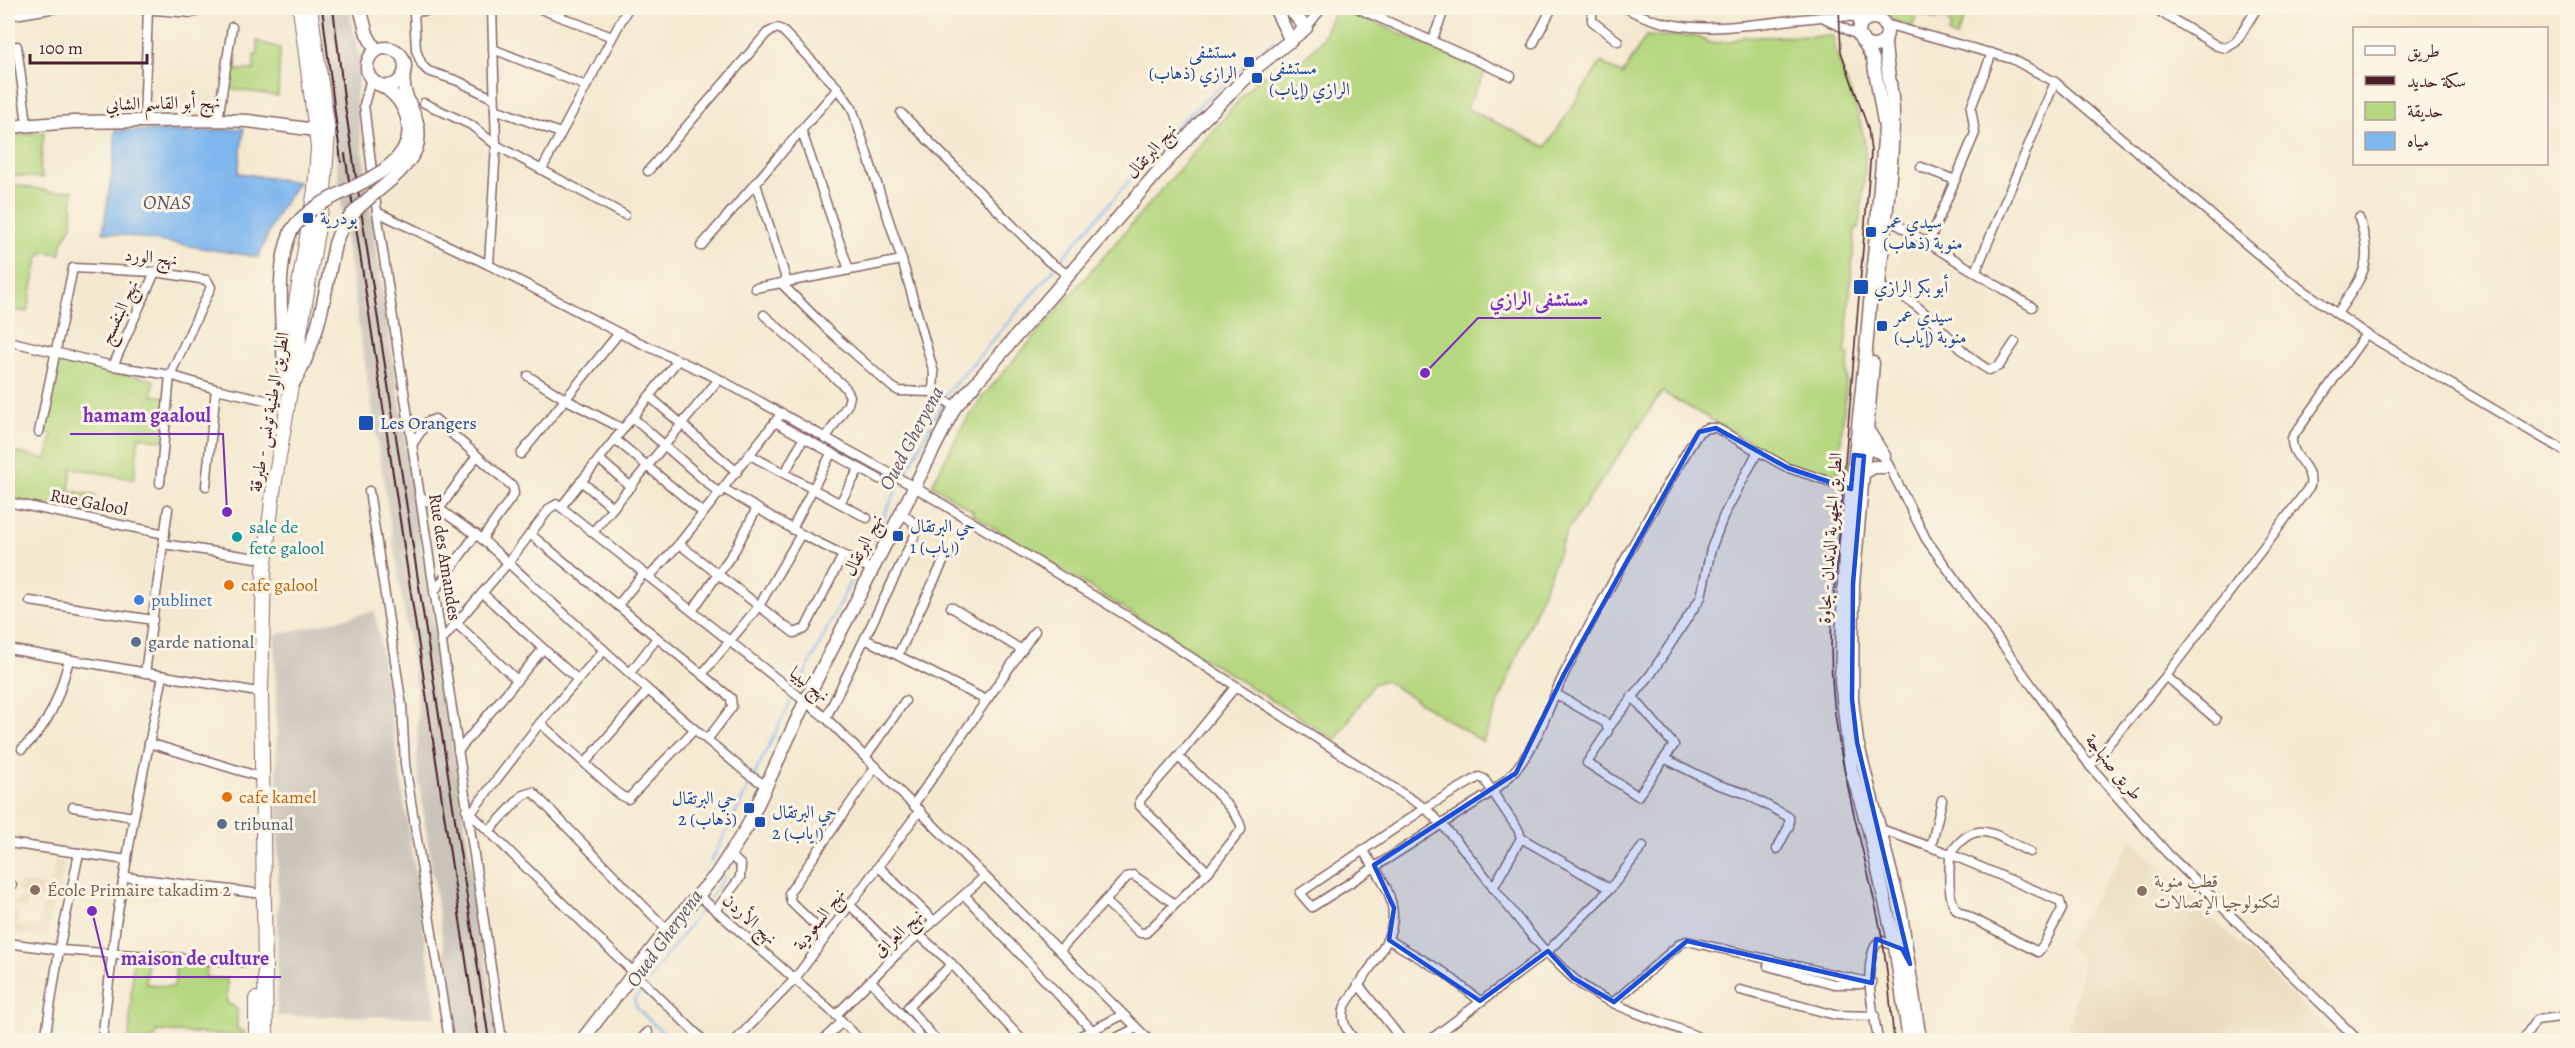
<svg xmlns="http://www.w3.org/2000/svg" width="2575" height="1048" viewBox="0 0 2575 1048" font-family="Alegreya,Amiri,serif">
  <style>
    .built { fill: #e8d9ba }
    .industrial { fill: #c9c3b8 }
    .green { fill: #b5d77f; stroke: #807b55; stroke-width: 1.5 }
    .water { fill: #7eb6ee; stroke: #646a8c; stroke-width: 1.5 }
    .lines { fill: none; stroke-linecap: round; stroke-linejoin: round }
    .stream { stroke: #7eb6ee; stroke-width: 2 }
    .street-casing { stroke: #866665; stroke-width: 11 }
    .secondary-casing { stroke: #866665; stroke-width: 15 }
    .primary-casing { stroke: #866665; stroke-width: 16 }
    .street { stroke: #fff; stroke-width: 8 }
    .secondary { stroke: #fff; stroke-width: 12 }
    .primary { stroke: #fff; stroke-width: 14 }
    .tram { stroke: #4a1f2b; stroke-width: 1.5 }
    .rail { stroke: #4a1f2b; stroke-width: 2 }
    .secondary-bridge-casing { stroke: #866665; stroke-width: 15; stroke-linecap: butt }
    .secondary-bridge { stroke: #fff; stroke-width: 12 }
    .marked { fill: #1d4ed8; fill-opacity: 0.2; stroke: #1d4ed8; stroke-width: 4.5; stroke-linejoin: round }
    .transit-dot { fill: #1a4fb4; stroke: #fcf5e5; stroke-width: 2 }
    .culture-dot { fill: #0f9aa8; stroke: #fcf5e5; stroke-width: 2 }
    .food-dot { fill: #e8710a; stroke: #fcf5e5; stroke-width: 2 }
    .shop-dot { fill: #3f7fe0; stroke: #fcf5e5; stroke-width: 2 }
    .service-dot { fill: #5c6f8a; stroke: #fcf5e5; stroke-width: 2 }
    .education-dot { fill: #8d6e63; stroke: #fcf5e5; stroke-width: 2 }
    .labels { text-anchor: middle; stroke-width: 6; stroke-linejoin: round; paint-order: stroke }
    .transit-label { font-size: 18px; fill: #164399; stroke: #fcf5e5; text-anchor: start }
    .street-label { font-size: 18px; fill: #4a1f2b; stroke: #fcf5e5 }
    .culture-label { font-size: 18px; fill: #0d838f; stroke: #fcf5e5; text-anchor: start }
    .food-label { font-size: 18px; fill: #c56008; stroke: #fcf5e5; text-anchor: start }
    .shop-label { font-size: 18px; fill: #366cbe; stroke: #fcf5e5; text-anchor: start }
    .service-label { font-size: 18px; fill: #4e5e75; stroke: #fcf5e5; text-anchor: start }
    .education-label { font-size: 18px; fill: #785e54; stroke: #fcf5e5; text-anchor: start }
    .water-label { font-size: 20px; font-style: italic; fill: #5c546f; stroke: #fcf5e5 }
    .leader { fill: none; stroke: #7b2cbf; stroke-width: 2 }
    .callout-dot { fill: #7b2cbf; stroke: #fcf5e5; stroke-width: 2 }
    .callout-label { font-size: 20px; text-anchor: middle; font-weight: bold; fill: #7b2cbf; stroke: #fcf5e5; stroke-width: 6; stroke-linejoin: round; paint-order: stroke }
  </style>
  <rect width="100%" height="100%" fill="#fcf5e5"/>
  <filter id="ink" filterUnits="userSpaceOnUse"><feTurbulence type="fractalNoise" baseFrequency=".0167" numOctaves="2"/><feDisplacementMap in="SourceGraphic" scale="12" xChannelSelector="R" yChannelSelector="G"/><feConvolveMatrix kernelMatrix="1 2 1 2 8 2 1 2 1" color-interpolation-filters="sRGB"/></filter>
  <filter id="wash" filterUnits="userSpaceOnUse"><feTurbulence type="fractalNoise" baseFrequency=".008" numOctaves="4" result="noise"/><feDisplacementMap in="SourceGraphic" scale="24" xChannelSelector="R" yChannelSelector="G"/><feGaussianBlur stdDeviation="1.35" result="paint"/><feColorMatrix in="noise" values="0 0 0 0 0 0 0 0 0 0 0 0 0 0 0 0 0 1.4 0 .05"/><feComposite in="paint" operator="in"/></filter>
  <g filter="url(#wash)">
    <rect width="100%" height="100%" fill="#f4e9d0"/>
    <g class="built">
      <polygon points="2132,839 2337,1040 2066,1040 2082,969 2080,957 2066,944"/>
      <polygon points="55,861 65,863 59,892 52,891 50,900 18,893 19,882 50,887"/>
      <polygon points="18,898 28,898 27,908 16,907 16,905 13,910 18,913 17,925 38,927 43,904 53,905 48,938 8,934 8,906 10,900 17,902"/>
    </g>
    <g class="industrial">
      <polygon points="319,8 349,8 361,64 356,98 373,228 498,1040 458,1040 417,769 418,699 346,244"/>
      <polygon points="375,611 437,1017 277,1016 278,866 275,635"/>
    </g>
    <g class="green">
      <path d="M1336,8H1343L1486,71L1466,108L1546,147L1601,62L1622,75L1646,36H1695L1710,43L1729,42L1743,37L1833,36C1838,70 1857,101 1863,135C1869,164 1861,198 1859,228L1855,229L1845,354H1849L1837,483L1792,465L1662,392L1567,531L1483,742L1384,680L1373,684L1336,740L972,514L973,511L932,485L962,427L984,395L1260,76L1297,65L1321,41Z"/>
      <polygon points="1882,8 1969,8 1956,37 1948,35 1951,27 1948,20 1938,17 1936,20 1918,13 1912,27 1893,20"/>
      <polygon points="257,41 280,48 278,96 225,88 233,56 236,56 236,70 254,70 254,55 258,55"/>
      <polygon points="44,132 40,169 43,178 8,175 8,137"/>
      <polygon points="10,184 53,192 73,190 72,225 62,243 61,254 44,252 38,259 27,312 12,310 15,294 8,292"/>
      <polygon points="56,360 154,380 152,395 172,398 162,441 139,436 134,479 72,468 69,490 95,496 91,513 8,501 8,451 47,459 52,434 45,431"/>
      <polygon points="133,958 147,961 146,984 174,987 176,963 207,964 206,978 227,979 227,1003 237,1008 237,1030 244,1031 244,1036 157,1031 154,1040 129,1040"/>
    </g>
    <polygon class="water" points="244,128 238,173 298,182 277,214 258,257 103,232 115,152 115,130 198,132"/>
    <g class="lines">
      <g class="stream">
        <polyline points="1306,13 1310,8"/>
        <polyline points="1058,263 1179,123 1275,39"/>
        <polyline points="903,478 948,392 1055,268"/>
        <polyline points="861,561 900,483"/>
        <polyline points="797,690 858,566"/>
        <polyline points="711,862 794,695"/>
        <polyline points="709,899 725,877"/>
        <polyline points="648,981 705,904"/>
        <polyline points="645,986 634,1000 637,1008 670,1040"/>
      </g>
    </g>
  </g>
  <g filter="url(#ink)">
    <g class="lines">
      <g class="street-casing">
        <g id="street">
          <polyline points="131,8 192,13 199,11 200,8"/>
          <polyline points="538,8 612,37"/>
          <polyline points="1357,8 1511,76"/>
          <polyline points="1592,8 1592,21 1618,41"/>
          <path d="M1626,8C1702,51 1789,8 1871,18"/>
          <polyline points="2154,8 2217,46 2226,48 2236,42 2257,8"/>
          <polyline points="441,9 414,12 416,50 422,65 428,71 458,81 494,99"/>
          <polyline points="8,16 57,8"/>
          <polyline points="1826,19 1861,37"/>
          <polyline points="1885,24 2012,59 2055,82 2286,278 2366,334 2568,453"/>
          <polyline points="1306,28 1322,8"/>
          <polyline points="1432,41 1445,8"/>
          <polyline points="1533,44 1552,8"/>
          <polyline points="17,46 27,124"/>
          <polyline points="493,49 586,86"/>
          <polyline points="371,78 364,105 377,212 502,1040"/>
          <polyline points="424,103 471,125 496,145 625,215"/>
          <polyline points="495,109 560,133"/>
          <polyline points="901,113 1048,261 1067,274"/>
          <polyline points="218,120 232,27"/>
          <polyline points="144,121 148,9"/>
          <polyline points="802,132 849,270"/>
          <polyline points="1921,167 1955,180"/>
          <polyline points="542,169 628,8"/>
          <polyline points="648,171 767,33 777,28 782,30 838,88 852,108 902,260 934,373 933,392"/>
          <polyline points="756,184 787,282"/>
          <path d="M377,212L489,265L619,333L719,379L913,486L1135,621L1425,808C1480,859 1516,928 1573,978C1609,1009 1663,1020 1705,1040"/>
          <polyline points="1882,215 2032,307"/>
          <polyline points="1929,242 1975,133 1971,108 1992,53"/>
          <polyline points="701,246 838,88"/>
          <polyline points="489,265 496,145 492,8"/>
          <polyline points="1976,271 2055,82"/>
          <polyline points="781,283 827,329 892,387 899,391 933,392 955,407"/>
          <path d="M1879,287C1927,299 1948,347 1989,370L1999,366L2015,342"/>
          <polyline points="755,288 902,260"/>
          <path d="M2337,314C2363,274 2375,266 2359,218"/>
          <polyline points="764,315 845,387 850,396 848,404 825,439"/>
          <polyline points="8,341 113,366 170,375 216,389 279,403"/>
          <polyline points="113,366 155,272"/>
          <polyline points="528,376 565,399 623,429"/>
          <polyline points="649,396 737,472"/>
          <polyline points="632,417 720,494"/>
          <polyline points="775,422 879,479"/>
          <polyline points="39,432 73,268 155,272 207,280 211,287 170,375 160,483"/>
          <polyline points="615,439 703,513"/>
          <polyline points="412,445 427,422 435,419 513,487 514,494 482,539"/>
          <polyline points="1860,447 1884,456 1926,539 2090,766 2167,853 2358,1040"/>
          <polyline points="521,454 619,333"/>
          <polyline points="750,455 867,518"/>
          <polyline points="599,459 631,487"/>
          <polyline points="785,473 803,439"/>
          <polyline points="581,481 613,508"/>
          <polyline points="206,486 216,389"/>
          <polyline points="724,489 801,534 871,569"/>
          <polyline points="369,491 402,706 405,764 449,1040"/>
          <polyline points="419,495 482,539 648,690 749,775 767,786"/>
          <polyline points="8,502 165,534"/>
          <polyline points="840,503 859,469"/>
          <polyline points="561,507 678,360"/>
          <polyline points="440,508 476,457"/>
          <polyline points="792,529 831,454"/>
          <polyline points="593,532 719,379"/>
          <polyline points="530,534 731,698 732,707 707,740"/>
          <polyline points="163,544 256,558"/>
          <polyline points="679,544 794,633 805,629 843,555"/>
          <polyline points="649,577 679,544 782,413"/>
          <polyline points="434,592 476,534"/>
          <polyline points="482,593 578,680"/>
          <polyline points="30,601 153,620"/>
          <polyline points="618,605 644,573"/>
          <polyline points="951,607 1022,650"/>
          <polyline points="692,611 735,550 757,508"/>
          <polyline points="456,623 517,680"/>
          <polyline points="867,640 986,700"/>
          <polyline points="441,641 508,563 550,508 557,504 561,507 826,718 1149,1040"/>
          <polyline points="8,649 252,691"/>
          <polyline points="898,655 945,558"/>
          <polyline points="145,673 168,509"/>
          <polyline points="630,673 657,638"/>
          <polyline points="703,673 759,606 801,534"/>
          <polyline points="2166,676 2216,719"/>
          <polyline points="1556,694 1606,723 1608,731 1587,763 1638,796 1674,745 1632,696"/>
          <polyline points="826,718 916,533 913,522 900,512"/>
          <polyline points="540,723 620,795 628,799 694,730"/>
          <polyline points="1609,727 1651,674 1701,597 1711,549 1724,515 1757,453"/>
          <polyline points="149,743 254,775"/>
          <path d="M22,749C51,724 59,696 69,660"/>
          <polyline points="458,751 543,649"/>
          <polyline points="866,756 905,701"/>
          <polyline points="1178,757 1140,800 1140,806 1208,872"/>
          <polyline points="1666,759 1716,784 1744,793 1789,817 1789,826 1777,849"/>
          <polyline points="585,763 648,690"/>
          <path d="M2090,766L2166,676L2310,486C2314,467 2290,457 2292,438L2366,334"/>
          <polyline points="914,804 1035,631"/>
          <polyline points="73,807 134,817"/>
          <polyline points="466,809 703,1040"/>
          <polyline points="471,813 540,723 604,650"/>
          <path d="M1878,828L1950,854L2060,901L2062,909L2044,944L2038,952L1958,911C1946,900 1950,870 1950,854C1977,815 1995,836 2030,852"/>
          <polyline points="490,830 523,795 533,792 667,930"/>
          <polyline points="1521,838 1610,889"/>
          <polyline points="8,843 127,860"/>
          <polyline points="1931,847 1942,800"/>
          <polyline points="879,867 934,921"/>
          <polyline points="125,877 255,893"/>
          <polyline points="8,884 12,885"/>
          <path d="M1493,888L1521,838L1519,831L1484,779L1479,777L1425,808L1300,893L1312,907L1492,792C1536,759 1542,719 1565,672C1607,591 1651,509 1699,432L1707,428H1716L1788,468L1851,488"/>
          <polyline points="698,895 836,1015 860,1040"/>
          <polyline points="965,896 1092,1030"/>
          <polyline points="1105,901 1127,877 1133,875 1175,904"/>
          <polyline points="851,906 898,953"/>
          <polyline points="716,910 740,878 741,865 730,855"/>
          <polyline points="919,935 952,964 1022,1040"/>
          <polyline points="826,936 791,902 789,893 876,766"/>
          <polyline points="1389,940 1445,973 1480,1001"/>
          <polyline points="8,943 59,950 256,963"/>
          <path d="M1060,950L1105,901L1140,933H1146L1208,872L1241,830C1245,816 1190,767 1178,757L1236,686"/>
          <polyline points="1768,966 1834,984 1861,984"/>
          <polyline points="872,982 917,1032 920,1040"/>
          <polyline points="1358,984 1402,1040"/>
          <polyline points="1740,990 1835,1015 1875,1016"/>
          <polyline points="1614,1002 1681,943 1687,941 1872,983"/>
          <polyline points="836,1015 898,953 984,877"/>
          <polyline points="45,1040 59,950 79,853"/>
          <polyline points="102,1040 116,923 134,817 163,676"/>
          <polyline points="640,1040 648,1032"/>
          <polyline points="736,1040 794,980 920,810"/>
          <polyline points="823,1040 842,1022"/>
          <polyline points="936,1040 908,1007 952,964"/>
          <polyline points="1072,1040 1123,1015"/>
          <polyline points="1112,1040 1136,1028"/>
          <path d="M1355,1040C1346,1030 1340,1020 1345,1006C1386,939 1420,924 1362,850"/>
          <polyline points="1430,1040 1548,951 1610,889 1643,846"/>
          <path d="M1878,1040C1874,1012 1862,971 1876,944L1882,941L1898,947"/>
          <polyline points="2523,1040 2536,1020 2568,1016"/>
        </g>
      </g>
      <g class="secondary-casing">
        <g id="secondary">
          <polyline points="360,8 367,34 376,51"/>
          <polyline points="1275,8 1291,41"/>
          <circle cx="1873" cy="32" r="14"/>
          <polyline points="1860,28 1860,8"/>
          <polyline points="1861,37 1873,59 1885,128 1866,350 1845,552 1841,682 1851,769 1869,830 1895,946 1909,1040"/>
          <circle cx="386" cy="67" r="19"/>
          <path d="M404,73C399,101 427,117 416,149"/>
          <path d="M379,84C401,96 413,118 407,142"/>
          <polyline points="8,127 73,122 218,120 248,121 323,131"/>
          <path d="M1879,286C1884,228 1893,170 1893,112C1893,90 1885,65 1885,39"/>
          <polyline points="1873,363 1853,584 1852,699 1857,742 1900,908 1920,1040"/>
          <path d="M284,376C284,329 273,275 291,231"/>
          <path d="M292,386C320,339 324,296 335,244"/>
          <polyline points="1867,429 1884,456"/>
          <polyline points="1862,474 1874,467 1884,467"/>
          <polyline points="582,1040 667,930 716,875 747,827 805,702 955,407 1199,124 1252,71 1306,28 1289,8"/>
        </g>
      </g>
      <g class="primary-casing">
        <g id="primary">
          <polyline points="289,344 315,190 318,147 300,8"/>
          <polyline points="256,999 256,1040"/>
          <polyline points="266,1040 261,691 264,571 273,492 324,191 328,131 310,8"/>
        </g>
      </g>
      <use href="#street" class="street"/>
      <use href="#secondary" class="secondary"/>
      <use href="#primary" class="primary"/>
      <path class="tram" d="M1839,8L1841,52L1868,128L1871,152L1832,618C1825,734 1859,822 1881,932C1888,968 1890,1004 1894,1040"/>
      <g class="rail">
        <polyline points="322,8 341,162"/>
        <polyline points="333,8 345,106 489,1040"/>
        <polyline points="345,154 478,1040"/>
      </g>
      <g class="secondary-bridge-casing">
        <g id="secondary-bridge">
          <path d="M291,231C319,188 388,188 407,142"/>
          <path d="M335,244C348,200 397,188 416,149"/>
        </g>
      </g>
      <use href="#secondary-bridge" class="secondary-bridge"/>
    </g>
  </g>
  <path class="marked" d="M1716,428L1788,468L1851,489L1854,455L1864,456L1853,584L1852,699L1857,742L1910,964L1902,949L1876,939L1872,983L1687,941L1614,1002L1573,978L1548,951L1480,1001L1389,940L1394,908L1374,865L1516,773L1564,674L1699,432Z"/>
  <g class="transit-dot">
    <rect x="1243" y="56" width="12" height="12" rx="3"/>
    <rect x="1251" y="72" width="12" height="12" rx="3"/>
    <rect x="302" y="212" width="12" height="12" rx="3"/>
    <rect x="1865" y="226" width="12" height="12" rx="3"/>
    <rect x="1853" y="279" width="16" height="16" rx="3"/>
    <rect x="1876" y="320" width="12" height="12" rx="3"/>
    <rect x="358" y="415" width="16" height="16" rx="3"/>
    <rect x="892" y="530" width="12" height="12" rx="3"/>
    <rect x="743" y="802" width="12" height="12" rx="3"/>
    <rect x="754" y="816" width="12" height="12" rx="3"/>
  </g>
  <circle class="culture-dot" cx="237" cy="537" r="6"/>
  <g class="food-dot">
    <circle cx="229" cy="585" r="6"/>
    <circle cx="227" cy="797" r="6"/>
  </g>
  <circle class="shop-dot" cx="139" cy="600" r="6"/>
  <g class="service-dot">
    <circle cx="136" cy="642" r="6"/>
    <circle cx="222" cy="824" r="6"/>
  </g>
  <g class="education-dot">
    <circle cx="35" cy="890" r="6"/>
    <circle cx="2142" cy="891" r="6"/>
  </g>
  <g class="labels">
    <g class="transit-label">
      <text x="1237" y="58" text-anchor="end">مستشفى<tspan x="1237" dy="21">الرازي (ذهاب)</tspan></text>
      <text x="1269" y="74">مستشفى<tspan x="1269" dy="21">الرازي (إياب)</tspan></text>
      <text x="320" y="224">بودرية</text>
      <text x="1883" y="228">سيدي عمر<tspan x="1883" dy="21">منوبة (ذهاب)</tspan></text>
      <text x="1874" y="293">أبو بكر الرازي</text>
      <text x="1894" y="322">سيدي عمر<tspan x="1894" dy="21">منوبة (إياب)</tspan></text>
      <text x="380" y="429">Les Orangers</text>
      <text x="910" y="532">حي البرتقال<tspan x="910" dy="21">1 (إياب)</tspan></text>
      <text x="737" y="804" text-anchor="end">حي البرتقال<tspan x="737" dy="21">2 (ذهاب)</tspan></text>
      <text x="772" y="818">حي البرتقال<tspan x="772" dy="21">2 (إياب)</tspan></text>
    </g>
    <g class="street-label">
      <text transform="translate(163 103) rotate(-1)" y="6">نهج أبو القاسم الشابي</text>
      <text transform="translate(1151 151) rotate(-49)" y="6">نهج البرتقال</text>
      <text transform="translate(151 257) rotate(6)" y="6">نهج الورد</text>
      <text transform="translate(119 312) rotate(-65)" y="6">نهج البنفسج</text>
      <text transform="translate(269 412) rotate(-80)" y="6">الطريق الوطنية تونس - طبرقة</text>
      <text transform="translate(89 502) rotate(11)" y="6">Rue Galool</text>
      <text transform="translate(1830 538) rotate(-86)" y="6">الطريق الجهوية الدندان - بجاوة</text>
      <text transform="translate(863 545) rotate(-63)" y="6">نهج البرتقال</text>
      <text transform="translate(445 557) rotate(81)" y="6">Rue des Amandes</text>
      <text transform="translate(810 684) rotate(38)" y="6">نهج ليبيا</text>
      <text transform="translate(2114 767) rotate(51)" y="6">طريق صنهاجة</text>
      <text transform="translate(750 919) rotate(42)" y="6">نهج الأردن</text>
      <text transform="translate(819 919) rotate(-53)" y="6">نهج السعودية</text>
      <text transform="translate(898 933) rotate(-44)" y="6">نهج العراق</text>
    </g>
    <g class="culture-label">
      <text x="249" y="533">sale de<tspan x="249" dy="21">fete galool</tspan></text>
    </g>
    <g class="food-label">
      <text x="241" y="591">cafe galool</text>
      <text x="239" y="803">cafe kamel</text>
    </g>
    <g class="shop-label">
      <text x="151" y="606">publinet</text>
    </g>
    <g class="service-label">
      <text x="148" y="648">garde national</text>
      <text x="234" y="830">tribunal</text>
    </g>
    <g class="education-label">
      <text x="2154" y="887">قطب منوبة<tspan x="2154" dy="21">لتكنولوجيا الإتصالات</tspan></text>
      <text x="47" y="896">École Primaire takadim 2</text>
    </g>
    <g class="water-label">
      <text x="167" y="209">ONAS</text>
      <text transform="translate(911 438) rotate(-62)" y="7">Oued Gheryena</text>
      <text transform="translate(664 938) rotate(-54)" y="7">Oued Gheryena</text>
    </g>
  </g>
  <path class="leader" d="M1425 373L1478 318H1601M227 512L223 434H70M92 911L108 977H281"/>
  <g class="callout-dot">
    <circle cx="1425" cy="373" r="6"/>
    <circle cx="227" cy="512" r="6"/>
    <circle cx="92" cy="911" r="6"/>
  </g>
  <g class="callout-label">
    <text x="1539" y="306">مستشفى الرازي</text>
    <text x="147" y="422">hamam gaaloul</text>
    <text x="195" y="965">maison de culture</text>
  </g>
  <rect width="2575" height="1048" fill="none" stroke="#fcf5e5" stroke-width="30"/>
  <rect x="2353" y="27" width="195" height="138" fill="#fcf5e5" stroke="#b59f9b" stroke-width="1.5"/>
  <rect x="2365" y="46" width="30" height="9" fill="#ffffff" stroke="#b59f9b" stroke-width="1.5"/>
  <text x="2407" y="57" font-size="18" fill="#4a1f2b">طريق</text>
  <rect x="2365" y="76" width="30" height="9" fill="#4a1f2b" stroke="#b59f9b" stroke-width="1.5"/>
  <text x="2407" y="87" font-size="18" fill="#4a1f2b">سكة حديد</text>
  <rect x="2365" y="102" width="30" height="18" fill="#b5d77f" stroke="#b59f9b" stroke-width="1.5"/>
  <text x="2407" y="117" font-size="18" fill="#4a1f2b">حديقة</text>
  <rect x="2365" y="132" width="30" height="18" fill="#7eb6ee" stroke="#b59f9b" stroke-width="1.5"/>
  <text x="2407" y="147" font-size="18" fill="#4a1f2b">مياه</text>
  <path d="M30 54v9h117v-9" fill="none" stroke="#4a1f2b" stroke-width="3"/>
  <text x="39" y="54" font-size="18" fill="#4a1f2b" stroke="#fcf5e5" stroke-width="4.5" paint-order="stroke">100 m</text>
</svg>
